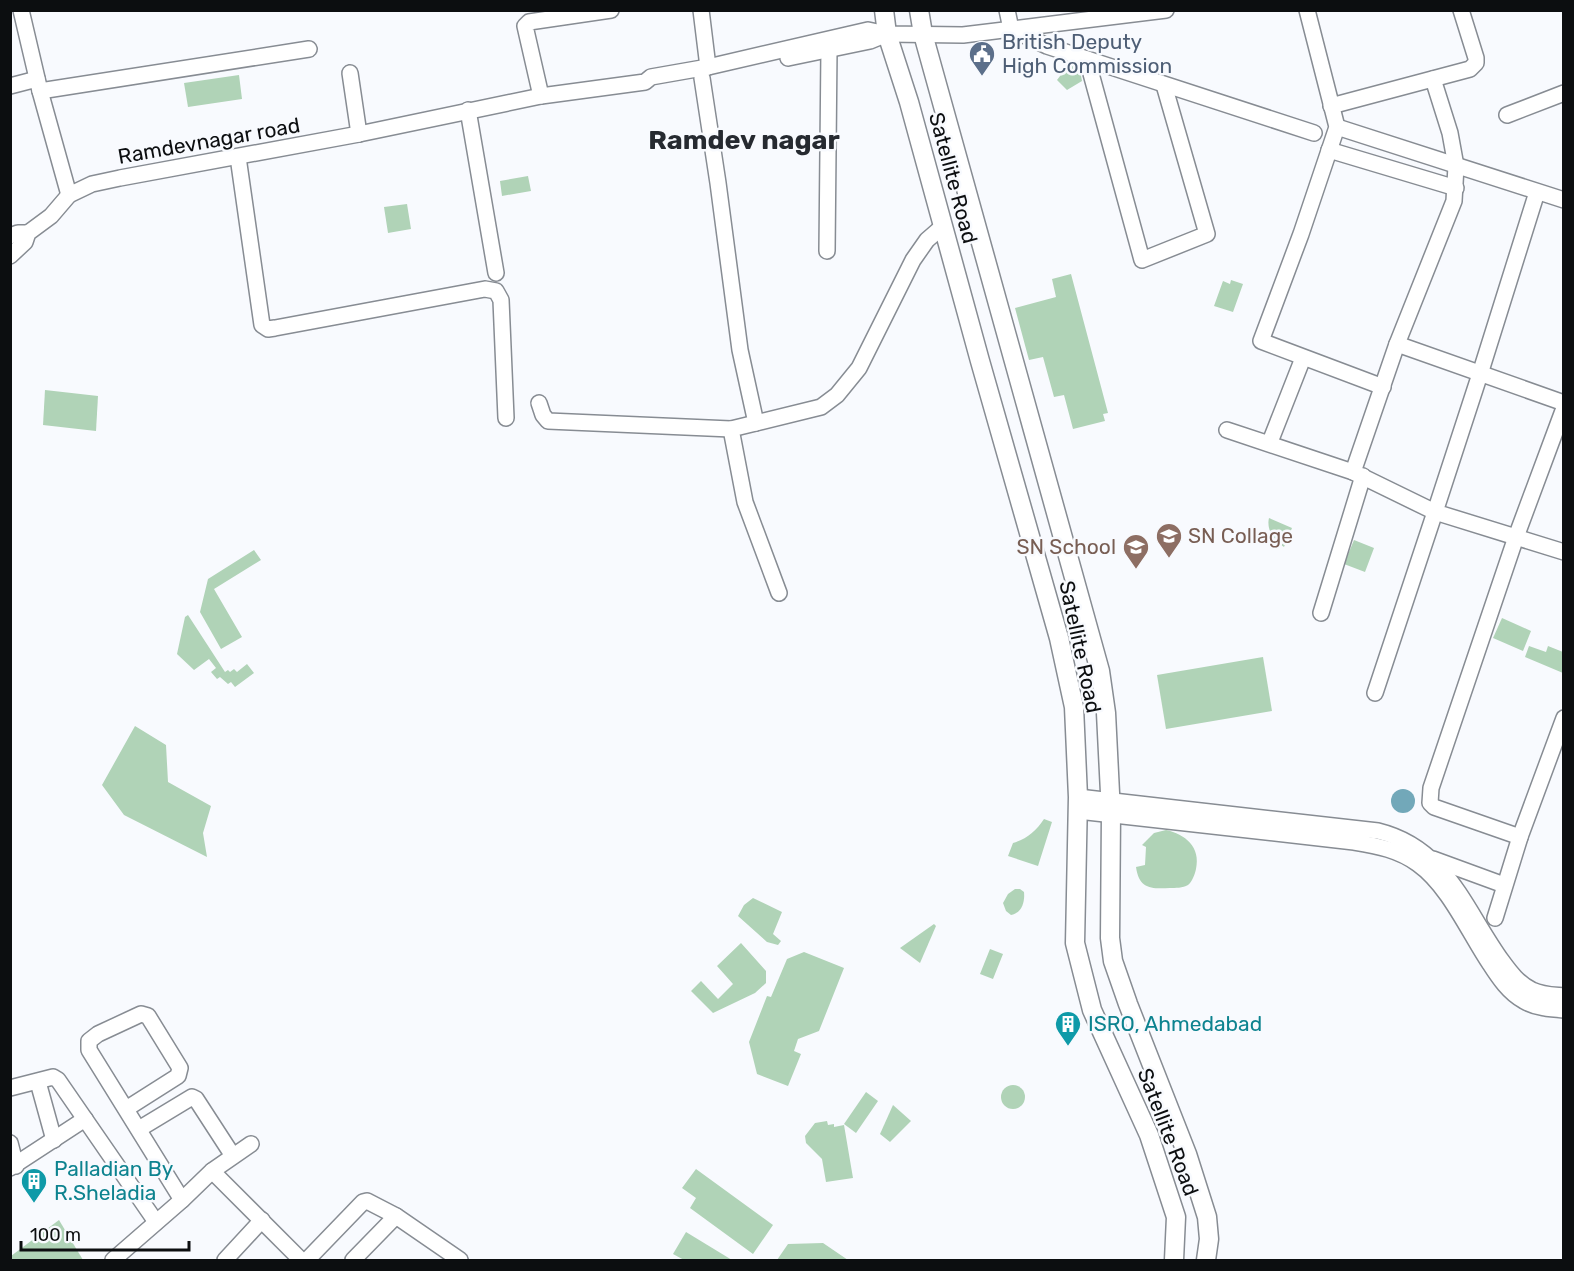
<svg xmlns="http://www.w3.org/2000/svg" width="1574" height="1271" viewBox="0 0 1574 1271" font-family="Rubik,sans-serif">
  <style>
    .green { fill: #b0d3b7 }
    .water { fill: #72a8b9 }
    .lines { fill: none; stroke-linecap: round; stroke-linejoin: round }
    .minor-casing { stroke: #878c93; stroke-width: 18 }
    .major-casing { stroke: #878c93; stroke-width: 21 }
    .minor { stroke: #fff; stroke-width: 15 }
    .major { stroke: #fff; stroke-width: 18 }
    .labels { text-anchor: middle; stroke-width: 5; stroke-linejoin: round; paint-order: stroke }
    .service-label { font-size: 21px; fill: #4e5e75; stroke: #f8fafe; text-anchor: start }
    .street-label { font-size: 21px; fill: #0c0e10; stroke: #f8fafe }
    .education-label { font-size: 21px; fill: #785e54; stroke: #f8fafe; text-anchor: start }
    .culture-label { font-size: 21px; fill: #0d838f; stroke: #f8fafe; text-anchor: start }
    .district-label { font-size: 27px; font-weight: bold; fill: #262a30; stroke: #f8fafe }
  </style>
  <rect width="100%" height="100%" fill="#f8fafe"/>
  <g class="green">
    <polygon points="1064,58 1079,65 1082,81 1067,90 1057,80 1066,68"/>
    <polygon points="239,75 242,99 188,107 184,83"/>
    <polygon points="528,176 531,191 502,196 500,181"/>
    <polygon points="407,204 411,229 388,233 384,207"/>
    <polygon points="1071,274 1108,413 1103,414 1105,421 1073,429 1064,395 1054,397 1043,357 1029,360 1015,308 1056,297 1052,279"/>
    <polygon points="1231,280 1243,284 1233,312 1214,306 1223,281 1230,284"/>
    <polygon points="45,390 98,396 96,431 43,425"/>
    <path d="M1269,518L1292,528L1284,547C1275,540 1266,531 1269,518Z"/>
    <polygon points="1354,540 1374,548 1365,572 1344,564"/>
    <polygon points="254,550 261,560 214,589 242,637 221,649 200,612 208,579"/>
    <polygon points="188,615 225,672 228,670 230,672 234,669 237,672 247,664 254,673 235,687 231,682 228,684 220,677 217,679 211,672 216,668 209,659 194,670 177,654 185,617"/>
    <polygon points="1502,618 1531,631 1523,651 1493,638"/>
    <polygon points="1529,646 1546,652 1548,646 1563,652 1563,673 1525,657"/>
    <polygon points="1263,657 1272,711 1166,729 1157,675"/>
    <polygon points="135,726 166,745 168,782 211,806 203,833 207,857 124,815 102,785"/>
    <path d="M1044,819L1052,822L1038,866L1008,856L1013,843C1027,839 1036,831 1044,819Z"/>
    <path d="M1166,830C1185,834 1201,847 1196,869C1195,874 1192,882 1188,885C1183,888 1175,888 1170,888C1151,889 1139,889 1136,867L1145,865L1146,847L1142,845L1154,833Z"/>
    <path d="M1015,889H1020L1024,892C1025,902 1022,913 1011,915L1006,911L1003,903L1008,894Z"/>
    <polygon points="753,898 782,912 773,934 781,941 778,945 767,942 738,916 744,905"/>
    <polygon points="934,924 936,926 920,963 900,948"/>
    <polygon points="741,943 766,971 766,983 755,993 713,1013 691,991 701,981 718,999 733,984 717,966"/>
    <polygon points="990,949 1003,954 993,979 980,974"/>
    <polygon points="804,952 844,968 819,1031 798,1039 794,1051 801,1054 788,1086 757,1074 749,1042 767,996 771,997 787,959"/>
    <circle cx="1013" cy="1097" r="12"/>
    <polygon points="866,1092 878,1101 856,1133 844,1124"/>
    <polygon points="893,1105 911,1121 890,1142 880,1134"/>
    <polygon points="827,1121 828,1125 834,1124 834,1127 844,1125 853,1178 826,1182 822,1159 806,1143 805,1136 815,1123"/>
    <polygon points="696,1169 773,1225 753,1254 690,1208 696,1198 682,1188"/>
    <polygon points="59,1220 83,1260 11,1260 11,1256"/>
    <polygon points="686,1232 732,1260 684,1260 673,1254"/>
    <polygon points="823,1243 848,1260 777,1260 788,1244"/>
  </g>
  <circle class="water" cx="1403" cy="801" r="12"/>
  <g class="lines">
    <g class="minor-casing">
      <g id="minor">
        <polyline points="21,10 40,91 69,195"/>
        <polyline points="701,10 708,67"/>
        <polyline points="1007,10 1011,29 1047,46 1314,133"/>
        <polyline points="1307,10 1337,127 1301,234 1261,341 1383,387"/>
        <polyline points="788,58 870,41 887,34"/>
        <polyline points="1087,59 1142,260 1207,234 1164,85"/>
        <polyline points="350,73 359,134"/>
        <polyline points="702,78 718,183 740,350 756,423"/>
        <polyline points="10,86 37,79"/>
        <polyline points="40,91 309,49"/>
        <polyline points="541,96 525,26 529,22 611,10"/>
        <polyline points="1331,106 1470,69 1476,63 1476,58 1461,10"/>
        <polyline points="468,110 496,273"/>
        <polyline points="1507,115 1564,93"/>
        <polyline points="1337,127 1564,200"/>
        <polyline points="1329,150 1456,188"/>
        <polyline points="238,157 262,325 268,329 275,328 485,289 496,291 501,300 506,418"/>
        <polyline points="1537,192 1480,374 1435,512 1564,552"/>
        <polyline points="10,236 18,233 28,233"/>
        <polyline points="827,251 829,49"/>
        <polyline points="10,256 25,242 28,233 51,216 69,195 92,184 120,178 359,134 541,96 645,82 651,77 708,67 868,30 887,34 963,35 1166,10"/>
        <polyline points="1397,344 1564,403"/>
        <polyline points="539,403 543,415 548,421 731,429"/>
        <polyline points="1227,430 1353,472"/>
        <polyline points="1270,442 1303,358"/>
        <polyline points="779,593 745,502 731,429 821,407 837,395 859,368 913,260 927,240 942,227"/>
        <polyline points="1321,613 1363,476"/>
        <polyline points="1375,693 1435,512 1353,472 1397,344 1454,201 1456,166 1450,133 1433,79"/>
        <path d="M1078,797L1378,831C1447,848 1465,910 1502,961C1510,972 1519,984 1532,990C1542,995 1553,995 1564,996"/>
        <path d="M1078,811L1354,842C1378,846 1399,850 1418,864C1449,886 1469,933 1490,964C1499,978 1509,993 1524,1001C1536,1008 1550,1009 1564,1010"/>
        <polyline points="1520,837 1434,807 1430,803 1431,788 1516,537 1564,408"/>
        <polyline points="1433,859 1504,885"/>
        <polyline points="1495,918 1520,837 1564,718"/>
        <polyline points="38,1082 54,1140"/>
        <polyline points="10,1088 53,1077 58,1080 156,1222"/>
        <polyline points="126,1109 178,1076 180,1068 148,1016 141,1014 98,1034 89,1041 89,1050 182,1200"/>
        <polyline points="139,1129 192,1097 196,1099 233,1156"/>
        <polyline points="10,1143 16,1166"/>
        <polyline points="10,1168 85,1119"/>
        <polyline points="212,1171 301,1260"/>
        <polyline points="113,1260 182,1200 212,1171 251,1144"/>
        <polyline points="225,1260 262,1220"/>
        <polyline points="307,1260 363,1202 367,1201 396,1216 460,1260"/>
        <polyline points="353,1260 396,1216"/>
      </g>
    </g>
    <g class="major-casing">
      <g id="major">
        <polyline points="884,10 887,34 909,102 980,361 1059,638 1074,707 1078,797 1075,943 1092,1010 1149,1135 1176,1217 1174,1260"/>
        <polyline points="919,10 923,34 1100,671 1106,713 1111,813 1110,938 1113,961 1128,1004 1187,1154 1207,1217 1209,1239 1206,1260"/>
      </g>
    </g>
    <use href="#minor" class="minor"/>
    <use href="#major" class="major"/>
  </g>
  <defs>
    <g id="civic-pin" transform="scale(1.35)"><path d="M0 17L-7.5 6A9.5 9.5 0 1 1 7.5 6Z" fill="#5c6f8a" stroke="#f8fafe"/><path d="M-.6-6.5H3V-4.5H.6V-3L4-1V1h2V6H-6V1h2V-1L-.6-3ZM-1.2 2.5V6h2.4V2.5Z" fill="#fff"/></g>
    <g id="university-pin" transform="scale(1.35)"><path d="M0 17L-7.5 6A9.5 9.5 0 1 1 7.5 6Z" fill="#8d6e63" stroke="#f8fafe"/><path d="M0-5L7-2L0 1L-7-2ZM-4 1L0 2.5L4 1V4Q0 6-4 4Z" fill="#fff"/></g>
    <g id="school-pin" transform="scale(1.35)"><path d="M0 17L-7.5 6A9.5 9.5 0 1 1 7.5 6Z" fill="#8d6e63" stroke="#f8fafe"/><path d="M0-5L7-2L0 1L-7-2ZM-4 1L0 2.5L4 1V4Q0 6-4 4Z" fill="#fff"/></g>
    <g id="building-pin" transform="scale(1.35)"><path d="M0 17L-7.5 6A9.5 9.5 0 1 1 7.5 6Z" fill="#0f9aa8" stroke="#f8fafe"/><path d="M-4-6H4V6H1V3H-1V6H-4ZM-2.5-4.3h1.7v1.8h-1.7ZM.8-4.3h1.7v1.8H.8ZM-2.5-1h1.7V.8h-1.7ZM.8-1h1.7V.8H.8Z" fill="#fff"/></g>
  </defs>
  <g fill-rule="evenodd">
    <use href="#civic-pin" x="982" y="54"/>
    <use href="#university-pin" x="1169" y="536"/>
    <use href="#school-pin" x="1136" y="547"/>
    <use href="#building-pin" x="1068" y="1024"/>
    <use href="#building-pin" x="34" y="1181"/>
  </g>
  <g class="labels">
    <g class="service-label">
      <text x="1002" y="49">British Deputy<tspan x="1002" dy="24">High Commission</tspan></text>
    </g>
    <g class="street-label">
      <text transform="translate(209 141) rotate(-10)" y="7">Ramdevnagar road</text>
      <text transform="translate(953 178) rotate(75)" y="7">Satellite Road</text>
      <text transform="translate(1080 647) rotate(78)" y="7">Satellite Road</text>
      <text transform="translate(1168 1132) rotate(69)" y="7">Satellite Road</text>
    </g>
    <g class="education-label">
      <text x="1188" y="543">SN Collage</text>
      <text x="1116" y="554" text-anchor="end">SN School</text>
    </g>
    <g class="culture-label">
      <text x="1088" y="1031">ISRO, Ahmedabad</text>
      <text x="54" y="1176">Palladian By<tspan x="54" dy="24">R.Sheladia</tspan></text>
    </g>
    <g class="district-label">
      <text x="744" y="149">Ramdev nagar</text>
    </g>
  </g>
  <rect width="1574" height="1271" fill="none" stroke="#0c0e10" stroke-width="24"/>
  <path d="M21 1241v9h168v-9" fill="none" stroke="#0c0e10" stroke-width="3"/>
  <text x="30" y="1241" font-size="18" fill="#0c0e10" stroke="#f8fafe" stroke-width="4.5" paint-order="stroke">100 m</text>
</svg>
